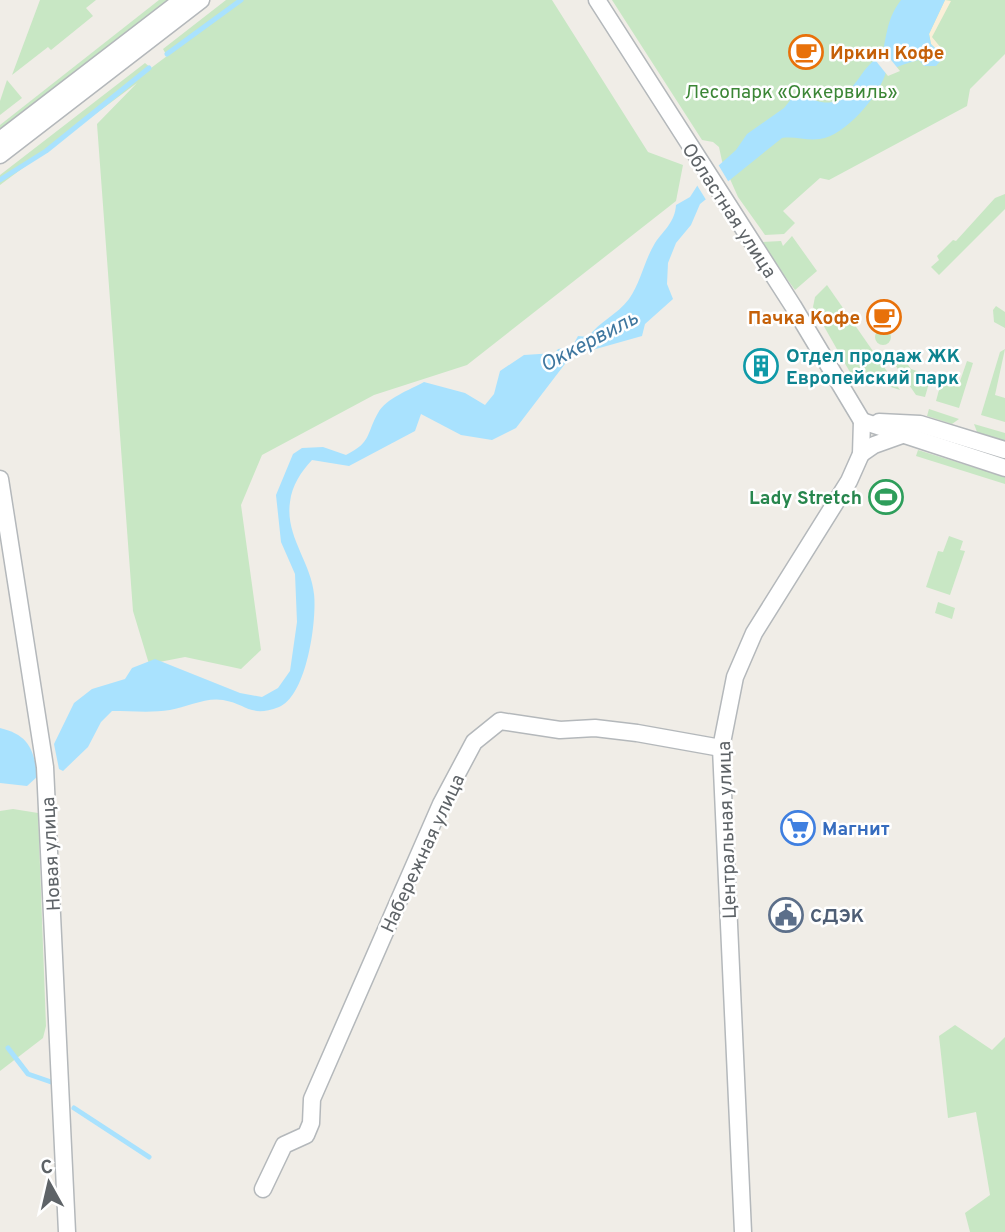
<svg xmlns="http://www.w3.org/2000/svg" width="1005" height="1232" viewBox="0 0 1005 1232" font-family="Overpass,sans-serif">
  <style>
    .green { fill: #c8e7c4 }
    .sand { fill: #faefd8 }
    .water { fill: #a9e2fe }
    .pier { fill: #f0ede7 }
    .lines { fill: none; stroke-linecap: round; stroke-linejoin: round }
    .stream { stroke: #a9e2fe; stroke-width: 5 }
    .minor-casing { stroke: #b4b8bb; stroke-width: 19 }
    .minor { stroke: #fff; stroke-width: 16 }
    .labels { text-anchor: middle; stroke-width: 5; stroke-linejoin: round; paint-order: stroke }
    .food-label { font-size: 19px; font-weight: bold; fill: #c56008; stroke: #fff; text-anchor: start }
    .park-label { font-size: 19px; fill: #3b8636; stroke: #fff }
    .street-label { font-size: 19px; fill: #5e6367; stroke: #fff }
    .culture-label { font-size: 19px; font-weight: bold; fill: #0d838f; stroke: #fff; text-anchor: start }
    .leisure-label { font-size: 19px; font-weight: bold; fill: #27864d; stroke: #fff; text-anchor: end }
    .shop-label { font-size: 19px; font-weight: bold; fill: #366cbe; stroke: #fff; text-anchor: start }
    .service-label { font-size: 19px; font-weight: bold; fill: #4e5e75; stroke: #fff; text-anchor: start }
    .water-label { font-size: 21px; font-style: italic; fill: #3f779f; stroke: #fff }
  </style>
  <rect width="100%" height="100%" fill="#f0ede7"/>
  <g class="green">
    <polygon points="40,0 96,0 86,8 93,16 51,50 48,47 12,75"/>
    <polygon points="159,0 170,0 0,136 0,125"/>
    <polygon points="226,0 552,0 648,152 683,165 676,201 467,365 374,395 262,455 241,505 261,650 241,669 185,657 149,664 133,611 97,124 137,83 0,185 0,175 145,63 151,68 167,56 163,49"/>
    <polygon points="612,0 1005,0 1005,54 970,89 967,106 829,180 820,178 783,211 795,223 784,234 765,235 738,197 722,161 719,147 713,142 702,140"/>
    <polygon points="7,80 22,98 0,115 0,101"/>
    <polygon points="1005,194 1005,209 939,275 931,267 939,260 937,256 953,240 956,241 995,198"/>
    <polygon points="792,236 817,271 795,290 760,242 781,241 783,246"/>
    <polygon points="827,285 900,390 851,374 813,307 815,297"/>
    <polygon points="996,306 1005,312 1005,328 994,322 993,310"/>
    <circle cx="883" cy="337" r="8"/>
    <polygon points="1005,349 995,395 1005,398 1005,422 981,415 1000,352"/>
    <polygon points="898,351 911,369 931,376 925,397 916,395 889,356"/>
    <polygon points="967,361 973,363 959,408 936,401 942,379 959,384"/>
    <polygon points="929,409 959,419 952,424 927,416"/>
    <polygon points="974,424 1005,433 1005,441 977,432"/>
    <polygon points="918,450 1005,477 1005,484 916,456"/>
    <polygon points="949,536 963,541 960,550 965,551 950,595 926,587 938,551 943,552"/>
    <polygon points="938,602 955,608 952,619 935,613"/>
    <polygon points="13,809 38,813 46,1026 43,1038 0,1071 0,811"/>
    <polygon points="955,1025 992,1050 1005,1037 1005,1232 970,1232 965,1213 990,1195 976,1112 948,1118 939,1036"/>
  </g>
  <polygon class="sand" points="945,0 951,1 932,37 946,54 944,57 931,44 929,34"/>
  <g class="water">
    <path d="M901,0H945L929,34L931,44L944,57L936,66H924L919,60C913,61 890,69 886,72C880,95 845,136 820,139C807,141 795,136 782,138L700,204L691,225L676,243L668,263L667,284L673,299L645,324L642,336L571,356L516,428L492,440L461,435L421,414L415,431L349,466L312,460C301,472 292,485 290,502C285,536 311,562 314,594C317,620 307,696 279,707C250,718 247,704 223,700C206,697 187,707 170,710C152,713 131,711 112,711L101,722L88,747L63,771L59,769L54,744L74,703L92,689L125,679L132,668L155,659L240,693L262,697L278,688L290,671L297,622L295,574L281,542L276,495L293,454L302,448L323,447L346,455C372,442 366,434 378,413C386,398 410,390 424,382L465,393L485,405L494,394L500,371L524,355L555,353L558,349L572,347L578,336L588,337C600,321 617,315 629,299C641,282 644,261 655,243C664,230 675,222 676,205L690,197L699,183L736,150L747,134L784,108L792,98L803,94C835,114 846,96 864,71C869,64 883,54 884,46C888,27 889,16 901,0Z"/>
    <path d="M0,728C29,735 33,749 38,776L27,786L0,783Z"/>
  </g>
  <g class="pier">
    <polygon points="882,49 883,50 900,71 888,76 872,56"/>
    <polygon points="716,161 731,186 708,203 695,182"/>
  </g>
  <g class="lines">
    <g class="stream">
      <polyline points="167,54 241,0"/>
      <polyline points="0,180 46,151 149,68"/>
      <polyline points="8,1048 28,1074 57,1084"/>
      <polyline points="74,1108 149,1157"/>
    </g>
    <g class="minor-casing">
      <g id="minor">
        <polyline points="597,0 793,306 862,421"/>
        <polyline points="0,140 182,0"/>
        <polyline points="0,155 201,0"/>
        <polyline points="862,421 1005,468"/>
        <polyline points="879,422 920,424 1005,450"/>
        <polyline points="861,454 874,445 902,435"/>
        <polyline points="0,479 45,767 67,1232"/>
        <polyline points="263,1189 284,1145 306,1135 311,1123 312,1099 441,804 474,742 500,721 560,730 595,728 637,733 721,748"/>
        <polyline points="743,1232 721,748 735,677 754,633 849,481 861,454 862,421"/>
      </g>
    </g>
    <use href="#minor" class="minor"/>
  </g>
  <defs>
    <g id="cafe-ring" transform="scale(1.75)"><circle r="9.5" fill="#fff" stroke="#e8710a" stroke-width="1.5"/><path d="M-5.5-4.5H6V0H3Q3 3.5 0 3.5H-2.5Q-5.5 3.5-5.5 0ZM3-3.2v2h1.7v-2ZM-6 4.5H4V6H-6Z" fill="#e8710a"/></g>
    <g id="building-ring" transform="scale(1.75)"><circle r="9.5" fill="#fff" stroke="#0f9aa8" stroke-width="1.5"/><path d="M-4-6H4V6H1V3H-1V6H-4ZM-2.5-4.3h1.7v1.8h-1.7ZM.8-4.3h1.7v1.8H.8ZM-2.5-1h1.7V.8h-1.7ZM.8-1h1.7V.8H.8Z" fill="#0f9aa8"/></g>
    <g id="stadium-ring" transform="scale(1.75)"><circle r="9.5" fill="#fff" stroke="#2e9e5b" stroke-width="1.5"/><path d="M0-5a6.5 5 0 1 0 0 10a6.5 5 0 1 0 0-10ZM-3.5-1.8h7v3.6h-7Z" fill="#2e9e5b"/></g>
    <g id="supermarket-ring" transform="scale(1.75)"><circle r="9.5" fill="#fff" stroke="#3f7fe0" stroke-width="1.5"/><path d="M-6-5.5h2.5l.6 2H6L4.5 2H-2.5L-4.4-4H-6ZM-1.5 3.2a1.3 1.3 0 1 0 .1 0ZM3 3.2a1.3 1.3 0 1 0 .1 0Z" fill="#3f7fe0"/></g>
    <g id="civic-ring" transform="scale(1.75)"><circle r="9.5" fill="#fff" stroke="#5c6f8a" stroke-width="1.5"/><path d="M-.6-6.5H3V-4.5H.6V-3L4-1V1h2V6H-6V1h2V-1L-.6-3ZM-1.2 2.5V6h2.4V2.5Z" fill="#5c6f8a"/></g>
  </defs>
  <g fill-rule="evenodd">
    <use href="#cafe-ring" x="806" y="52"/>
    <use href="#cafe-ring" x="884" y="317"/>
    <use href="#building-ring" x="761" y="366"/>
    <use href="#stadium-ring" x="886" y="497"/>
    <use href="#supermarket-ring" x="798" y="828"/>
    <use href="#civic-ring" x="786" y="915"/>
  </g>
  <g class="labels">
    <g class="food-label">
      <text x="830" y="59">Иркин Кофе</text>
      <text x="860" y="324" text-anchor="end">Пачка Кофе</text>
    </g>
    <g class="park-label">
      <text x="791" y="98">Лесопарк «Оккервиль»</text>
    </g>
    <g class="street-label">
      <text transform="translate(730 210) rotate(57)" y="7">Областная улица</text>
      <text transform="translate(726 830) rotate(-92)" y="7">Центральная улица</text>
      <text transform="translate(422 853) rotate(-65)" y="7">Набережная улица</text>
      <text transform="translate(50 854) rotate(-93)" y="7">Новая улица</text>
    </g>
    <g class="culture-label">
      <text x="786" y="362">Отдел продаж ЖК<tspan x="786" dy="22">Европейский парк</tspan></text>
    </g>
    <g class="leisure-label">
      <text x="862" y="504">Lady Stretch</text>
    </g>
    <g class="shop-label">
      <text x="822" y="835">Магнит</text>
    </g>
    <g class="service-label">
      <text x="810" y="922">СДЭК</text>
    </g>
    <g class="water-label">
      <text transform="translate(589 341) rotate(-28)" y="7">Оккервиль</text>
    </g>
  </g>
  <g transform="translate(49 1183) rotate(352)" stroke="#ffffff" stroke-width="5" paint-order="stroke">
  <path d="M0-5L12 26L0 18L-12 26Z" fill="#5e6367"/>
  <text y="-10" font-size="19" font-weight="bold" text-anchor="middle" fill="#5e6367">С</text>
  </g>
</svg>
